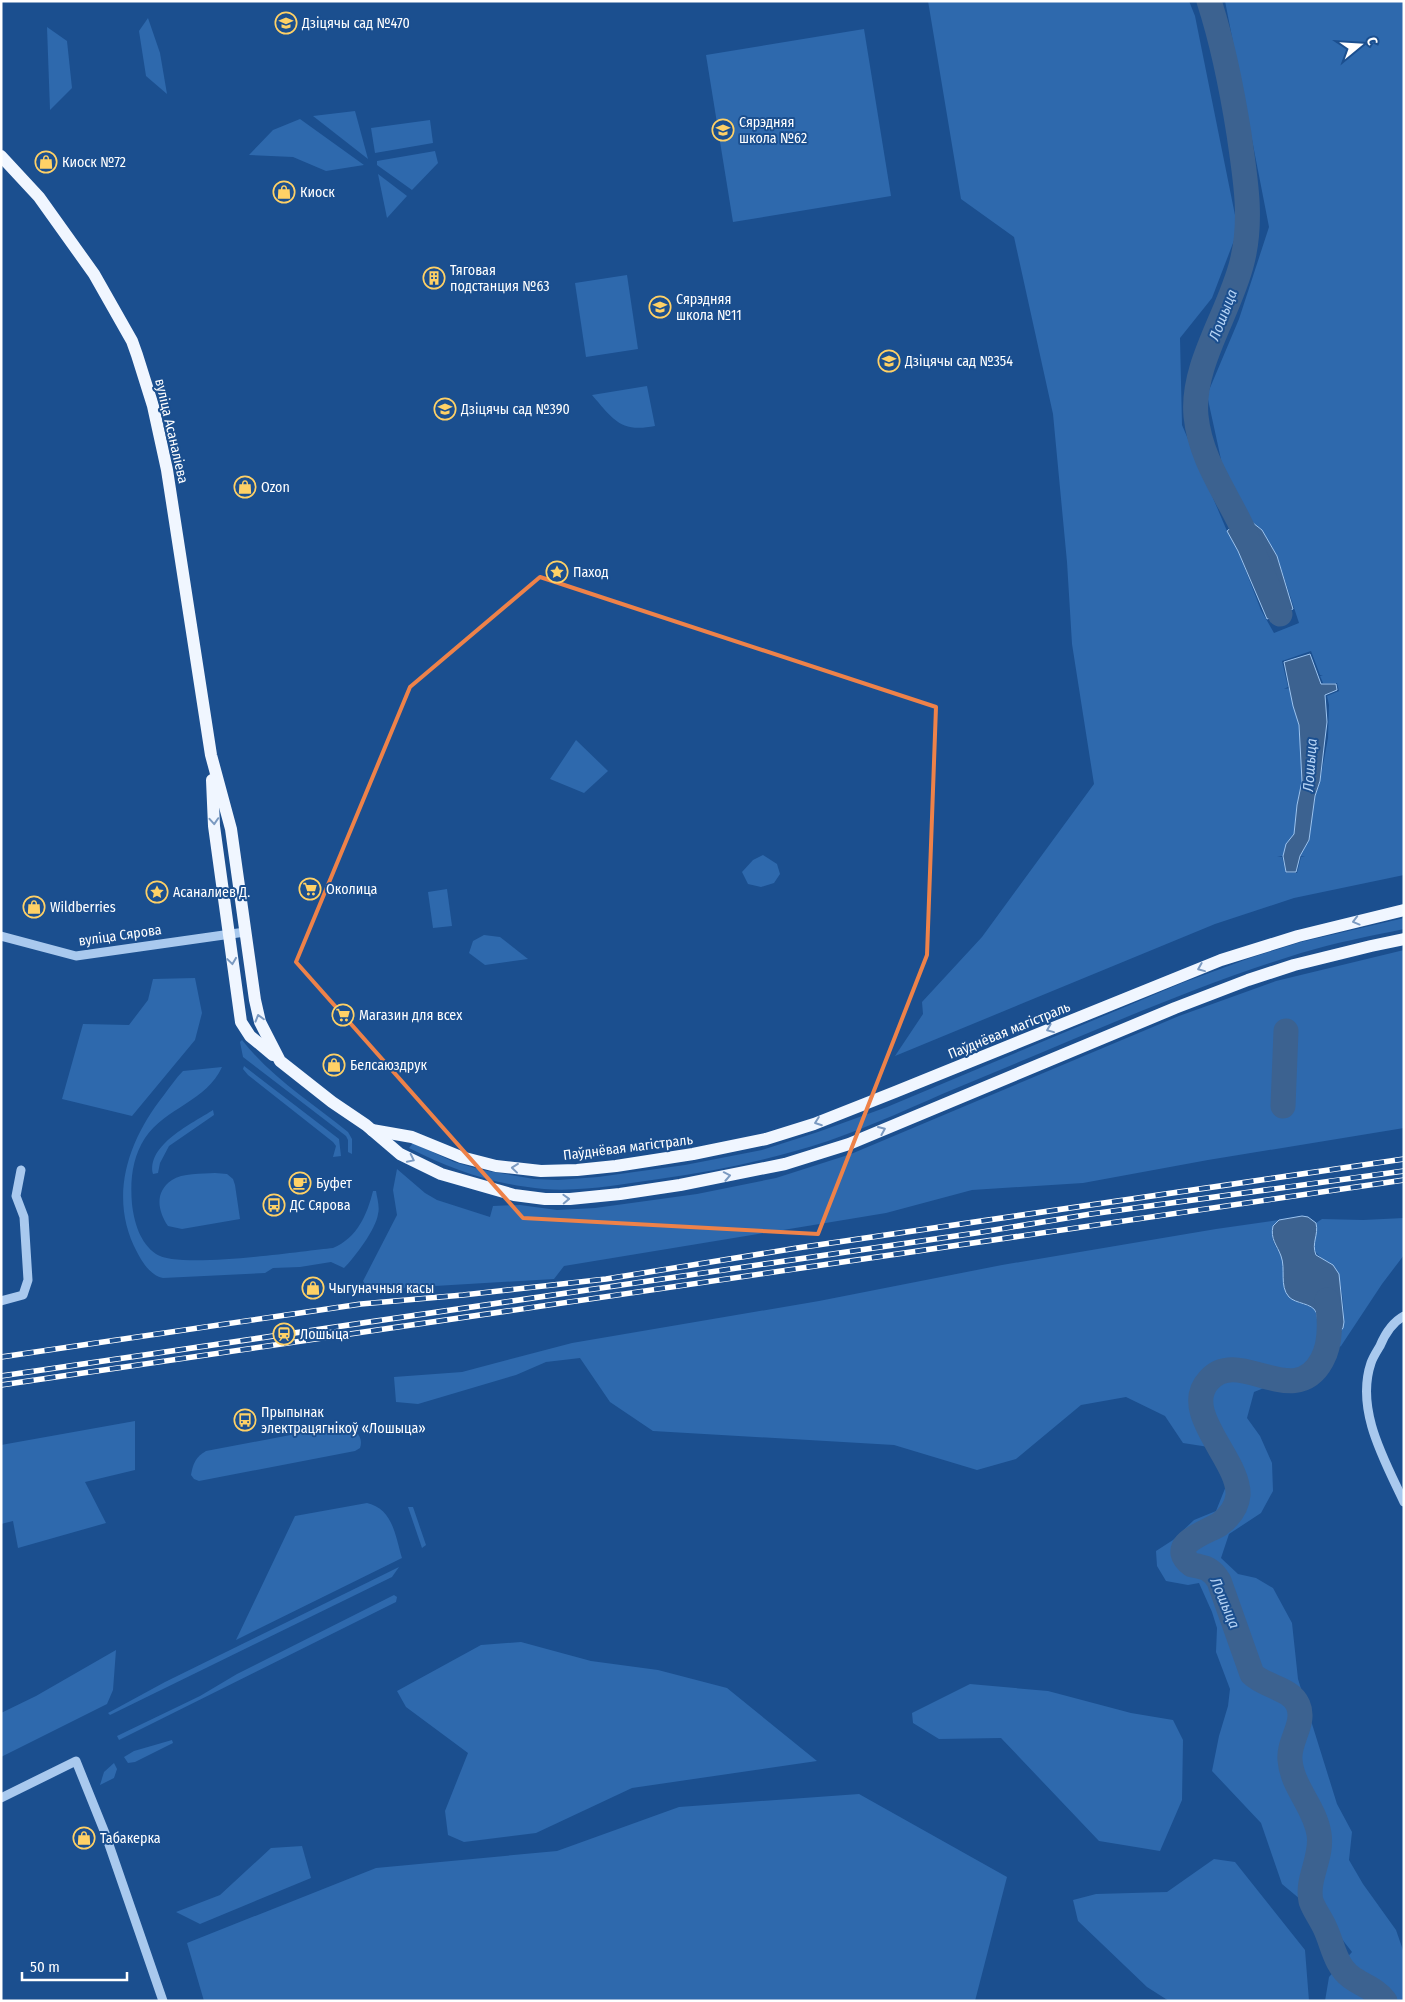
<svg xmlns="http://www.w3.org/2000/svg" width="1405" height="2002" viewBox="0 0 1405 2002" font-family="'Fira Sans Condensed',sans-serif">
  <style>
    .green { fill: #2e69ad; fill-rule: evenodd }
    .water { fill: #3c6290; stroke: #9cc4f0 }
    .lines { fill: none; stroke-linecap: round; stroke-linejoin: round }
    .river { stroke: #3c6290; stroke-width: 25 }
    .minor { stroke: #a9c9ee; stroke-width: 9 }
    .major { stroke: #f0f6ff; stroke-width: 12 }
    .rail-casing { stroke: #fff; stroke-width: 5.5 }
    .rail { stroke: #1b4f8f; stroke-width: 4; stroke-dasharray: 11; stroke-linecap: butt }
    .oneway { stroke: #7b9ac1 }
    .marked { fill: none; stroke: #ee8249; stroke-width: 4; stroke-linejoin: round }
    .labels { text-anchor: middle; stroke-width: 4; stroke-linejoin: round; paint-order: stroke }
    .poi-label { font-size: 14px; fill: #fff; stroke: #1b4f8f; text-anchor: start }
    .street-label { font-size: 14px; fill: #fff; stroke: #1b4f8f }
    .water-label { font-size: 15px; font-style: italic; fill: #b5d3f5; stroke: #1b4f8f }
  </style>
  <rect width="100%" height="100%" fill="#1b4f8f"/>
  <g class="green">
    <path d="M928,1H1189L1195,16L1238,230L1212,298L1180,338L1182,425L1227,531L1238,551L1261,610L1274,633L1299,623L1277,556L1262,530L1248,519L1222,464L1207,395L1239,319L1269,227L1225,1H1404V875L1294,898L1215,924L895,1056L923,1014L922,1002L982,937L1094,784L1072,644L1067,562L1053,414L1014,237L961,199ZM1311,651L1320,675H1323L1320,676L1323,683H1337L1339,691L1327,696L1329,705L1328,738L1320,781L1315,796L1309,840L1300,856L1305,857H1301L1297,873H1286L1282,857L1277,856H1283L1286,844L1294,834L1297,805L1302,781L1299,725L1290,688L1284,689L1288,687L1282,661Z"/>
    <polygon points="148,18 160,53 167,94 146,76 139,31"/>
    <polygon points="47,27 67,41 72,88 50,110"/>
    <polygon points="864,29 891,196 733,222 706,55"/>
    <polygon points="355,111 368,159 313,116"/>
    <polygon points="300,119 364,165 326,171 293,157 249,155 273,130"/>
    <polygon points="430,120 433,143 375,153 371,128"/>
    <polygon points="435,151 438,163 412,190 377,165 377,161"/>
    <polygon points="378,174 407,196 387,218"/>
    <polygon points="627,275 638,349 586,357 575,283"/>
    <path d="M647,386L655,426C620,433 613,419 592,395Z"/>
    <polygon points="576,740 608,771 584,793 550,779"/>
    <polygon points="763,855 777,864 780,874 774,883 761,887 748,884 742,872 753,860"/>
    <polygon points="447,889 452,926 433,928 428,892"/>
    <path d="M1404,918V929C1370,936 1334,943 1301,953C1184,989 1072,1041 959,1087C916,1105 872,1126 828,1141C773,1159 716,1171 659,1179C621,1184 583,1192 544,1189C496,1185 452,1170 409,1148L413,1143L454,1162L482,1170L534,1179L558,1180L598,1177L685,1165L762,1150L818,1132L887,1107L1182,983L1250,958L1301,942Z"/>
    <polygon points="484,935 500,937 528,959 485,965 469,953 473,941"/>
    <polygon points="1404,950 1404,1128 1208,1160 1083,1183 972,1190 886,1213 564,1266 554,1279 368,1290 363,1281 397,1215 393,1190 397,1169 425,1193 437,1200 490,1217 493,1206 520,1205 557,1210 595,1208 697,1194 776,1178 851,1154 1179,1016 1276,981"/>
    <polygon points="195,978 202,1013 195,1040 132,1116 62,1099 83,1024 129,1025 148,1000 153,979"/>
    <path d="M242,1040C271,1077 312,1103 348,1132L352,1139V1154L348,1152V1140L346,1136L243,1057L240,1042Z"/>
    <polygon points="244,1066 339,1139 341,1156 333,1157 336,1146 333,1142 248,1075 243,1069"/>
    <path d="M222,1067C207,1101 165,1108 145,1138C132,1158 130,1181 132,1204C134,1222 140,1243 156,1254C179,1270 301,1251 333,1248C357,1238 367,1215 373,1191H376C377,1198 380,1207 378,1214C376,1229 355,1257 344,1268L331,1262L300,1267L273,1268L265,1273L163,1278C151,1276 142,1262 137,1252C108,1198 128,1140 164,1095C170,1087 176,1078 183,1071Z"/>
    <path d="M213,1110L214,1115L169,1146L160,1163L158,1173L153,1174C146,1145 193,1123 213,1110Z"/>
    <path d="M215,1173L227,1174L233,1179L235,1185L240,1219L182,1229L168,1226C158,1211 154,1192 172,1180C182,1173 202,1174 215,1173Z"/>
    <path d="M1404,1218V1255L1382,1284L1341,1346L1307,1371L1254,1392L1247,1418L1260,1436L1272,1463L1273,1491L1261,1513L1229,1534L1221,1558L1238,1574L1256,1578L1273,1588L1292,1623L1298,1679L1337,1804L1352,1832L1349,1860L1363,1884L1396,1930L1404,1953V2001H1325L1329,1977L1352,1952L1331,1925L1282,1884L1261,1823L1212,1771L1219,1736L1228,1706L1230,1689L1216,1652L1217,1628L1212,1612L1199,1583L1188,1585L1166,1581L1157,1566L1156,1551L1173,1540L1194,1520L1216,1511L1232,1471L1215,1448L1183,1443L1165,1416L1126,1397L1081,1405L1016,1459L977,1470L894,1445L653,1431L610,1402L580,1358L546,1362L516,1375L418,1404L396,1402L394,1377L462,1372L572,1343L819,1301L1002,1265L1216,1229L1279,1220C1275,1223 1272,1228 1272,1233C1271,1244 1281,1252 1283,1262C1284,1273 1281,1287 1289,1296C1297,1307 1317,1302 1317,1318L1341,1332C1347,1320 1342,1278 1334,1267C1328,1259 1319,1260 1314,1249L1317,1228L1316,1223L1322,1219L1363,1220Z"/>
    <polygon points="135,1421 135,1470 85,1482 106,1523 18,1548 13,1521 1,1524 1,1445"/>
    <path d="M344,1427C355,1429 364,1436 360,1448L355,1451L199,1481L194,1479L191,1475C193,1463 196,1457 206,1451L327,1428Z"/>
    <path d="M367,1503C393,1509 395,1535 402,1558L236,1640L295,1516Z"/>
    <polygon points="408,1507 413,1507 426,1545 422,1548"/>
    <polygon points="399,1567 392,1577 110,1715 108,1713 165,1682"/>
    <polygon points="394,1595 397,1597 396,1602 119,1740 117,1736 200,1696 237,1674"/>
    <polygon points="521,1642 591,1661 658,1670 727,1688 817,1761 632,1788 536,1833 464,1842 448,1835 445,1811 468,1753 406,1707 397,1691 481,1645"/>
    <polygon points="116,1650 113,1690 107,1704 1,1757 1,1713 36,1696"/>
    <polygon points="970,1684 1048,1691 1131,1713 1173,1720 1183,1740 1182,1800 1160,1851 1099,1841 1001,1738 939,1739 913,1723 912,1713"/>
    <polygon points="172,1740 173,1743 135,1762 128,1763 124,1757 134,1751"/>
    <polygon points="114,1763 117,1769 114,1778 100,1785 104,1772"/>
    <polygon points="859,1794 1007,1877 975,2001 204,2001 187,1943 376,1868 557,1851 679,1807"/>
    <polygon points="302,1846 311,1878 200,1924 176,1912 220,1895 271,1848"/>
    <polygon points="1214,1859 1235,1862 1305,1950 1309,2001 1169,2001 1147,1987 1078,1921 1073,1900 1096,1894 1167,1892"/>
  </g>
  <g class="water">
    <polygon points="1248,519 1262,530 1277,556 1293,609 1267,619 1238,551 1227,531 1239,521"/>
    <polygon points="1310,654 1321,684 1336,684 1337,690 1325,695 1327,722 1320,781 1315,796 1309,840 1300,856 1296,872 1286,872 1283,856 1286,844 1294,834 1297,805 1302,781 1299,725 1293,706 1284,662"/>
    <path d="M1302,1216L1308,1217L1316,1223C1319,1235 1311,1243 1316,1255L1333,1265L1339,1274L1344,1322L1343,1328L1338,1334C1331,1335 1321,1330 1318,1323C1317,1320 1318,1315 1316,1312C1312,1303 1296,1304 1289,1297C1279,1286 1286,1269 1281,1256C1277,1245 1270,1239 1273,1226L1279,1220Z"/>
  </g>
  <g class="lines">
    <g class="river">
      <path d="M1209,1C1223,44 1232,90 1239,134C1245,177 1253,219 1242,262C1230,312 1191,365 1196,416C1200,456 1222,487 1239,521C1254,551 1266,583 1280,614"/>
      <polyline points="1283,1106 1286,1031"/>
      <path d="M1327,1300C1330,1319 1332,1342 1322,1360C1294,1412 1239,1346 1209,1380C1179,1412 1240,1460 1238,1495C1237,1507 1229,1517 1220,1524C1208,1532 1164,1544 1192,1565C1205,1567 1212,1569 1219,1581L1252,1674C1265,1687 1291,1688 1298,1705C1306,1723 1288,1741 1290,1760C1292,1787 1315,1807 1319,1834C1323,1857 1306,1879 1311,1901C1314,1910 1321,1919 1325,1928C1333,1945 1335,1965 1351,1977C1363,1986 1375,1988 1385,2001"/>
    </g>
    <g class="minor">
      <polyline points="1,936 76,956 245,932"/>
      <polyline points="1,1301 23,1295 28,1280 24,1217 16,1196 21,1170"/>
      <path d="M1404,1316C1393,1322 1385,1334 1380,1346C1377,1351 1373,1357 1371,1363C1355,1410 1385,1461 1404,1502"/>
      <polyline points="1,1798 76,1761 105,1833 163,2001"/>
    </g>
    <g class="major">
      <polyline points="1,156 39,197 94,274 132,341 137,355 153,406 167,470 211,755 231,829 255,1000 260,1022 280,1061 332,1102 366,1125 400,1154 441,1174 514,1195 545,1199 570,1199 620,1194 680,1185 785,1164 849,1144 1175,1008 1248,980 1294,965 1371,946 1404,939"/>
      <polyline points="212,780 214,826 241,1022 250,1036 273,1055"/>
      <polyline points="372,1130 412,1137 461,1157 496,1166 541,1171 577,1170 616,1166 693,1154 766,1139 814,1124 895,1092 1221,960 1298,936 1404,910"/>
    </g>
    <g class="rail-casing">
      <g id="rail">
        <polyline points="1,1357 361,1304 463,1295 606,1279 797,1248 1404,1159"/>
        <polyline points="1,1376 976,1233 1091,1214 1404,1171"/>
        <polyline points="1,1385 1404,1180"/>
      </g>
    </g>
    <use href="#rail" class="rail"/>
  </g>
  <defs><path id="oneway-chevron" d="M-2-3.5L2.5 0L-2 3.5" fill="none" stroke-width="1.6" stroke-linecap="round" stroke-linejoin="round" transform="scale(1.25)"/></defs>
  <g class="oneway">
    <use href="#oneway-chevron" transform="translate(214 821) rotate(86)"/>
    <use href="#oneway-chevron" transform="translate(1356 921) rotate(165)"/>
    <use href="#oneway-chevron" transform="translate(232 961) rotate(82)"/>
    <use href="#oneway-chevron" transform="translate(1201 968) rotate(158)"/>
    <use href="#oneway-chevron" transform="translate(259 1018) rotate(-106)"/>
    <use href="#oneway-chevron" transform="translate(1050 1029) rotate(158)"/>
    <use href="#oneway-chevron" transform="translate(818 1122) rotate(160)"/>
    <use href="#oneway-chevron" transform="translate(882 1130) rotate(-23)"/>
    <use href="#oneway-chevron" transform="translate(411 1159) rotate(26)"/>
    <use href="#oneway-chevron" transform="translate(515 1168) rotate(-174)"/>
    <use href="#oneway-chevron" transform="translate(727 1176) rotate(-11)"/>
    <use href="#oneway-chevron" transform="translate(566 1199) rotate(-2)"/>
  </g>
  <path class="marked" d="M540,577L936,707L927,955L818,1234L523,1218L296,962L410,687Z"/>
  <defs>
    <g id="school-ring" transform="scale(1.125)"><circle r="9.5" fill="#1b4f8f" stroke="#ffd166" stroke-width="1.5"/><path d="M0-5L7-2L0 1L-7-2ZM-4 1L0 2.5L4 1V4Q0 6-4 4Z" fill="#ffd166"/></g>
    <g id="shop-ring" transform="scale(1.125)"><circle r="9.5" fill="#1b4f8f" stroke="#ffd166" stroke-width="1.5"/><path d="M-5-2.5h2.3a2.7 3.5 0 0 1 5.4 0H5L5.5 6h-11ZM-1.5-2.5h3a1.5 2.3 0 0 0-3 0Z" fill="#ffd166"/></g>
    <g id="building-ring" transform="scale(1.125)"><circle r="9.5" fill="#1b4f8f" stroke="#ffd166" stroke-width="1.5"/><path d="M-4-6H4V6H1V3H-1V6H-4ZM-2.5-4.3h1.7v1.8h-1.7ZM.8-4.3h1.7v1.8H.8ZM-2.5-1h1.7V.8h-1.7ZM.8-1h1.7V.8H.8Z" fill="#ffd166"/></g>
    <g id="sight-ring" transform="scale(1.125)"><circle r="9.5" fill="#1b4f8f" stroke="#ffd166" stroke-width="1.5"/><path d="M0-6L1.8-2.2L6-1.7L2.9 1.2L3.7 5.4L0 3.3L-3.7 5.4L-2.9 1.2L-6-1.7L-1.8-2.2Z" fill="#ffd166"/></g>
    <g id="supermarket-ring" transform="scale(1.125)"><circle r="9.5" fill="#1b4f8f" stroke="#ffd166" stroke-width="1.5"/><path d="M-6-5.5h2.5l.6 2H6L4.5 2H-2.5L-4.4-4H-6ZM-1.5 3.2a1.3 1.3 0 1 0 .1 0ZM3 3.2a1.3 1.3 0 1 0 .1 0Z" fill="#ffd166"/></g>
    <g id="cafe-ring" transform="scale(1.125)"><circle r="9.5" fill="#1b4f8f" stroke="#ffd166" stroke-width="1.5"/><path d="M-5.5-4.5H6V0H3Q3 3.5 0 3.5H-2.5Q-5.5 3.5-5.5 0ZM3-3.2v2h1.7v-2ZM-6 4.5H4V6H-6Z" fill="#ffd166"/></g>
    <g id="bus-ring" transform="scale(1.125)"><circle r="9.5" fill="#1b4f8f" stroke="#ffd166" stroke-width="1.5"/><path d="M-5-6H5V4H4V6H2V4H-2V6H-4V4H-5ZM-3.5-4V0h7V-4ZM-3.5 1.2v1.5H-2V1.2ZM2 1.2v1.5H3.5V1.2Z" fill="#ffd166"/></g>
    <g id="station-ring" transform="scale(1.125)"><circle r="9.5" fill="#1b4f8f" stroke="#ffd166" stroke-width="1.5"/><path d="M-3-6H3Q5-6 5-4V2Q5 4 3 4L4.5 6H3L1.5 4h-3L-3 6H-4.5L-3 4Q-5 4-5 2V-4Q-5-6-3-6ZM-3.5-4v3h7v-3ZM-3.5 1v1.5H-2V1ZM2 1v1.5H3.5V1Z" fill="#ffd166"/></g>
  </defs>
  <g fill-rule="evenodd">
    <use href="#school-ring" x="286" y="23"/>
    <use href="#school-ring" x="723" y="130"/>
    <use href="#shop-ring" x="46" y="162"/>
    <use href="#shop-ring" x="284" y="192"/>
    <use href="#building-ring" x="434" y="278"/>
    <use href="#school-ring" x="660" y="307"/>
    <use href="#school-ring" x="889" y="361"/>
    <use href="#school-ring" x="445" y="409"/>
    <use href="#shop-ring" x="245" y="487"/>
    <use href="#sight-ring" x="557" y="572"/>
    <use href="#supermarket-ring" x="310" y="889"/>
    <use href="#sight-ring" x="157" y="892"/>
    <use href="#shop-ring" x="34" y="907"/>
    <use href="#supermarket-ring" x="343" y="1015"/>
    <use href="#shop-ring" x="334" y="1065"/>
    <use href="#cafe-ring" x="300" y="1183"/>
    <use href="#bus-ring" x="274" y="1205"/>
    <use href="#shop-ring" x="313" y="1288"/>
    <use href="#station-ring" x="284" y="1334"/>
    <use href="#bus-ring" x="245" y="1420"/>
    <use href="#shop-ring" x="84" y="1838"/>
  </g>
  <g class="labels">
    <g class="poi-label">
      <text x="302" y="28">Дзіцячы сад №470</text>
      <text x="739" y="127">Сярэдняя<tspan x="739" dy="16">школа №62</tspan></text>
      <text x="62" y="167">Киоск №72</text>
      <text x="300" y="197">Киоск</text>
      <text x="450" y="275">Тяговая<tspan x="450" dy="16">подстанция №63</tspan></text>
      <text x="676" y="304">Сярэдняя<tspan x="676" dy="16">школа №11</tspan></text>
      <text x="905" y="366">Дзіцячы сад №354</text>
      <text x="461" y="414">Дзіцячы сад №390</text>
      <text x="261" y="492">Ozon</text>
      <text x="573" y="577">Паход</text>
      <text x="326" y="894">Околица</text>
      <text x="173" y="897">Асаналиев Д.</text>
      <text x="50" y="912">Wildberries</text>
      <text x="359" y="1020">Магазин для всех</text>
      <text x="350" y="1070">Белсаюздрук</text>
      <text x="316" y="1188">Буфет</text>
      <text x="290" y="1210">ДС Сярова</text>
      <text x="329" y="1293">Чыгуначныя касы</text>
      <text x="300" y="1339">Лошыца</text>
      <text x="261" y="1417">Прыпынак<tspan x="261" dy="16">электрацягнікоў «Лошыца»</tspan></text>
      <text x="100" y="1843">Табакерка</text>
    </g>
    <g class="street-label">
      <text transform="translate(172 431) rotate(77)" y="5">вуліца Асаналіева</text>
      <text transform="translate(120 935) rotate(-8)" y="5">вуліца Сярова</text>
      <text transform="translate(1009 1030) rotate(-22)" y="5">Паўднёвая магістраль</text>
      <text transform="translate(628 1147) rotate(-7)" y="5">Паўднёвая магістраль</text>
    </g>
    <g class="water-label">
      <text transform="translate(1223 315) rotate(-69)" y="5">Лошыца</text>
      <text transform="translate(1310 765) rotate(-86)" y="5">Лошыца</text>
      <text transform="translate(1225 1603) rotate(67)" y="5">Лошыца</text>
    </g>
  </g>
  <rect width="1405" height="2002" fill="none" stroke="#ffffff" stroke-width="5"/>
  <g transform="translate(1360 45) rotate(72)" stroke="#1b4f8f" stroke-width="4" paint-order="stroke">
  <path d="M0-4L9 19L0 12L-9 19Z" fill="#ffffff"/>
  <text y="-8" font-size="14" font-weight="bold" text-anchor="middle" fill="#ffffff">С</text>
  </g>
  <path d="M22 1972v8h105v-8" fill="none" stroke="#ffffff" stroke-width="2.5"/>
  <text x="30" y="1972" font-size="15" fill="#ffffff" stroke="#1b4f8f" stroke-width="4" paint-order="stroke">50 m</text>
</svg>
